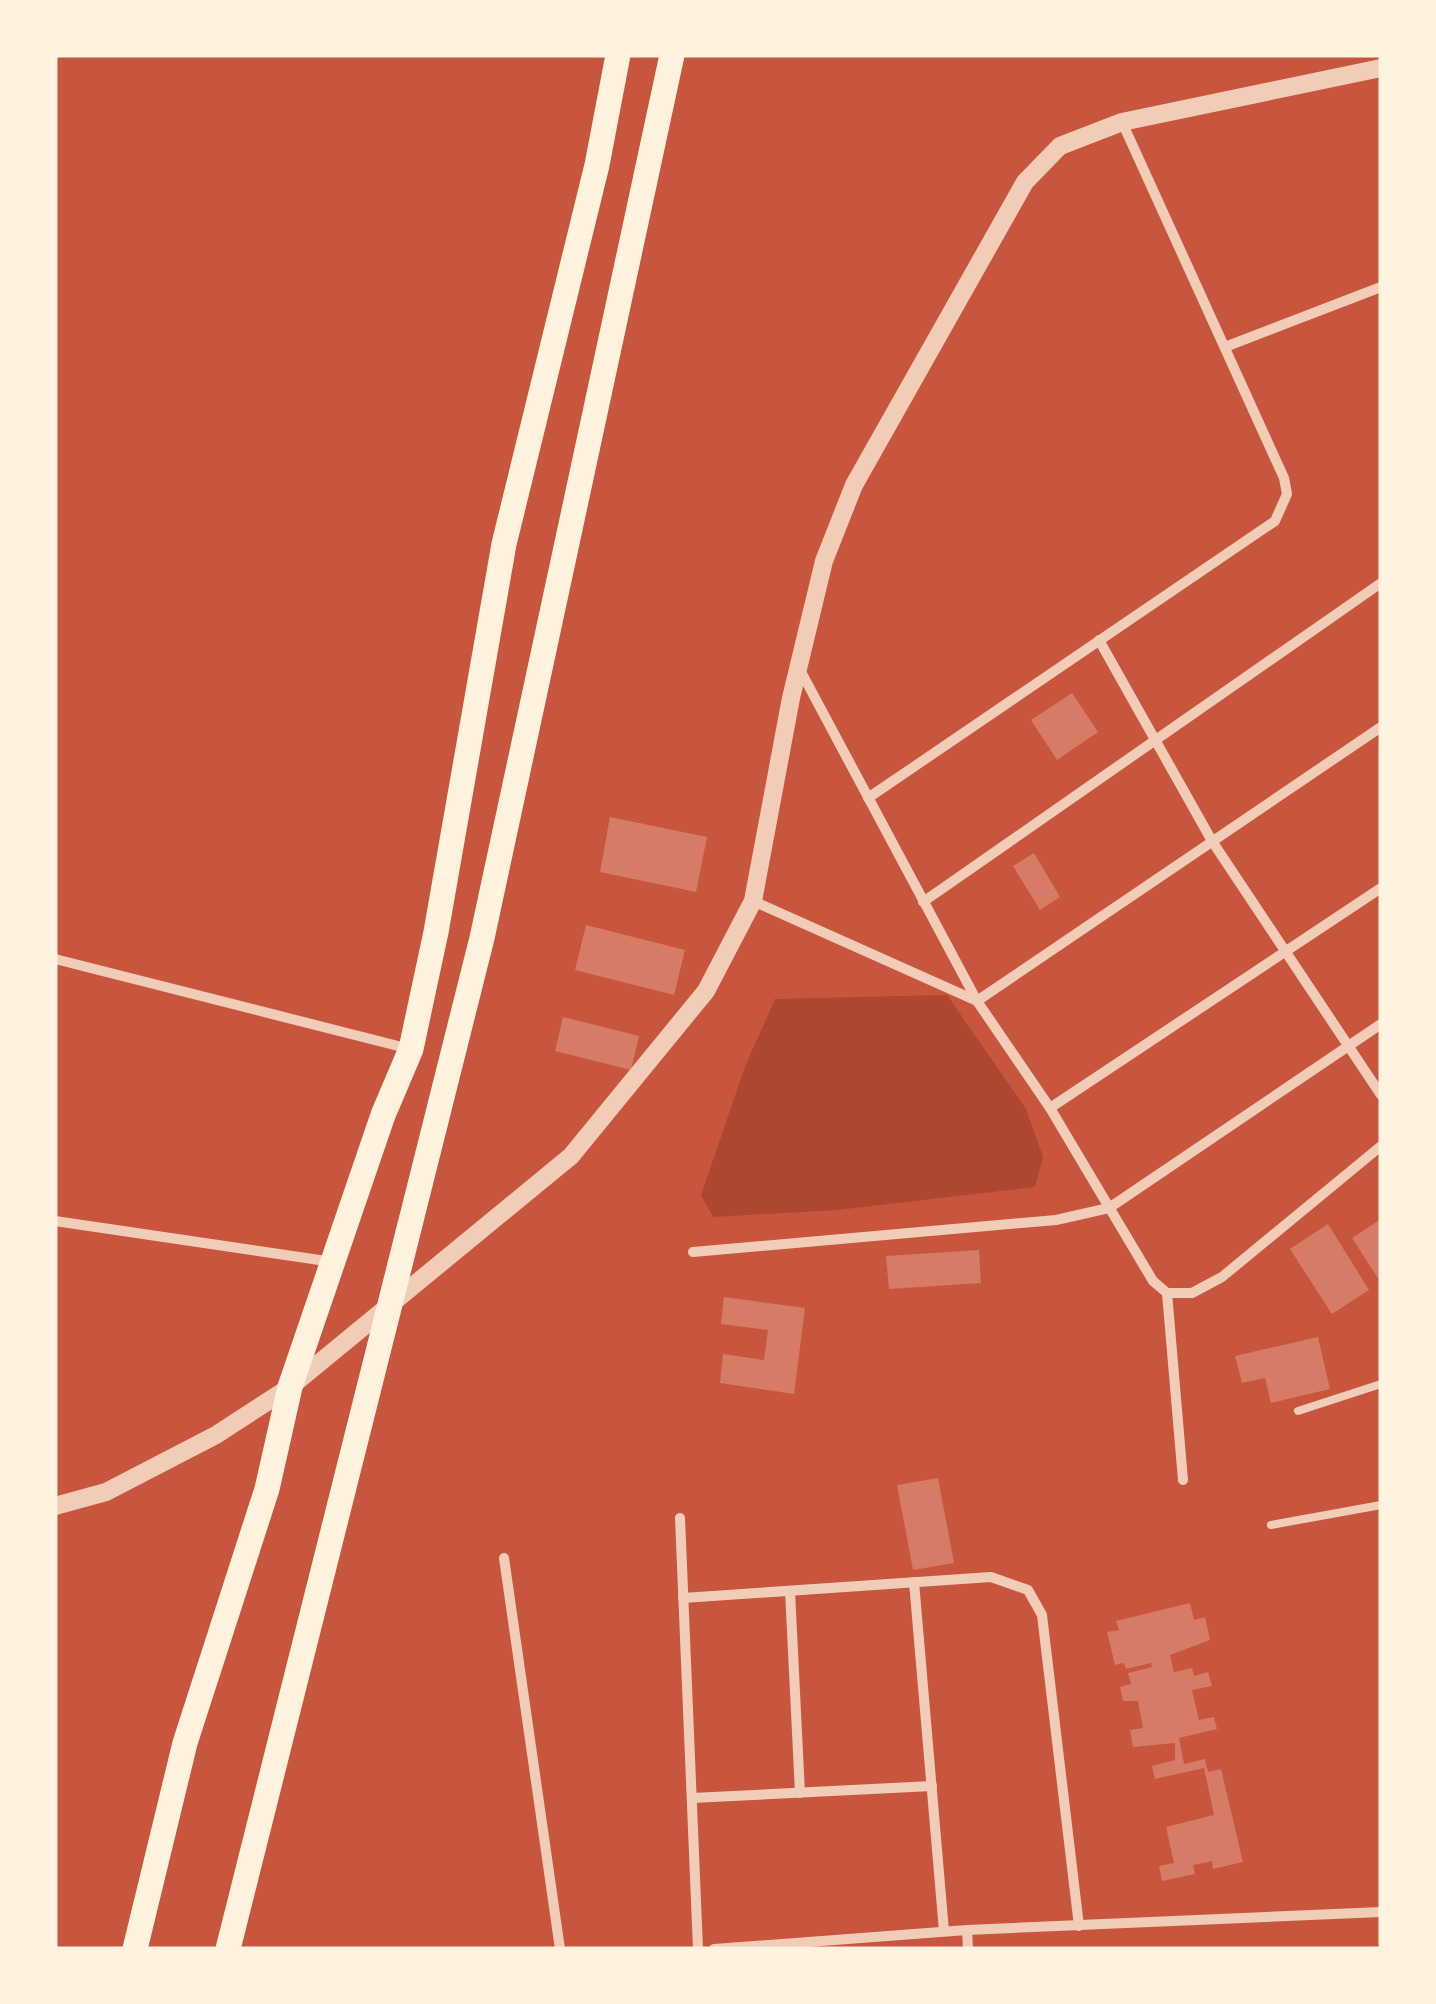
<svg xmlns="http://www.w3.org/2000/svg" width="1436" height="2004" viewBox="0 0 1436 2004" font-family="Lato,sans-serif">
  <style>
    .green { fill: #ae4732 }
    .building { fill: #d67c66 }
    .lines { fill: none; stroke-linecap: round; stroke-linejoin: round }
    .service { stroke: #f1ccb7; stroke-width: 8 }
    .minor { stroke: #f1ccb7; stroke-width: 10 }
    .tertiary { stroke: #f1ccb7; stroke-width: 18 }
    .primary { stroke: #fff3e0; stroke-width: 25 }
  </style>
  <rect width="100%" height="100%" fill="#c8553d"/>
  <polygon class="green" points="947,995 1026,1109 1043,1157 1035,1187 837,1210 713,1217 701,1195 746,1064 775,999"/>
  <g class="building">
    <polygon points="1072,693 1098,732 1057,760 1031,720"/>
    <polygon points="610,817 707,837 696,892 600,872"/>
    <polygon points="1034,853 1060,897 1040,910 1013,866"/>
    <polygon points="586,925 685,950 674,995 575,970"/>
    <polygon points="563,1017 639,1036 631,1070 555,1051"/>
    <polygon points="1381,1219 1381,1283 1352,1238"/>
    <polygon points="1328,1224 1369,1290 1332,1314 1290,1249"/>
    <polygon points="979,1250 981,1283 889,1289 886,1256"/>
    <polygon points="724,1297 805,1308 794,1394 720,1383 723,1354 764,1360 768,1330 721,1324"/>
    <polygon points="1318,1337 1330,1389 1271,1403 1265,1378 1242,1383 1235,1356"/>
    <polygon points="938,1478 954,1563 913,1570 897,1485"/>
    <polygon points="1190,1603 1194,1620 1205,1617 1210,1640 1170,1655 1174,1672 1192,1668 1194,1676 1208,1672 1212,1686 1192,1690 1199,1720 1214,1717 1217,1729 1179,1738 1184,1764 1205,1759 1208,1772 1221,1769 1243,1862 1213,1869 1212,1861 1193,1865 1195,1874 1162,1881 1159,1866 1174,1863 1166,1827 1214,1815 1204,1768 1155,1779 1152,1766 1175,1760 1175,1743 1133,1747 1130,1730 1143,1728 1138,1701 1123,1701 1120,1687 1131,1684 1128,1673 1152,1667 1151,1663 1126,1669 1124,1663 1115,1665 1107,1632 1119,1630 1116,1621"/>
  </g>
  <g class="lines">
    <g class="service">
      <polyline points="1298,1411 1381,1384"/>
      <polyline points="1271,1525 1381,1505"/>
    </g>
    <g class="minor">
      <polyline points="1225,347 1381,287"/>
      <polyline points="1099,640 1212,841 1381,1095"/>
      <polyline points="799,668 977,1001 1050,1108 1153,1281 1167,1293 1192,1293 1222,1277 1381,1146"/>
      <polyline points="868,798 1275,521 1287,494 1284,478 1122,122"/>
      <polyline points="753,901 977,1001 1381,727"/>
      <polyline points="923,902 1381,583"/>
      <polyline points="55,959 410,1049"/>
      <polyline points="1050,1108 1381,888"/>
      <polyline points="55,1221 333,1262"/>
      <polyline points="693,1252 1056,1220 1109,1208 1381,1024"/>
      <polyline points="1167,1293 1183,1480"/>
      <polyline points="680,1518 698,1949"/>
      <polyline points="504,1558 560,1949"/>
      <polyline points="914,1582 944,1931"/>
      <polyline points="790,1591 800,1793"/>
      <polyline points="683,1598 991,1577 1028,1590 1042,1615 1079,1926"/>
      <polyline points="692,1798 932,1786"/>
      <polyline points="967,1930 968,1949"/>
      <polyline points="714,1949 967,1930 1381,1912"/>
    </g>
    <polyline class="tertiary" points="55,1506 106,1492 216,1435 290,1387 571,1156 706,991 753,901 791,698 824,561 854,485 1025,182 1060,146 1122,122 1381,68"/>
    <g class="primary">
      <polyline points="135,1949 185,1743 267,1489 290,1387 383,1115 411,1049 436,932 504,544 597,165 618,55"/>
      <polyline points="228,1949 482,938 672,55"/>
    </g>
  </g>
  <rect width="1436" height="2004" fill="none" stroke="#fff3e0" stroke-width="115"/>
</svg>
